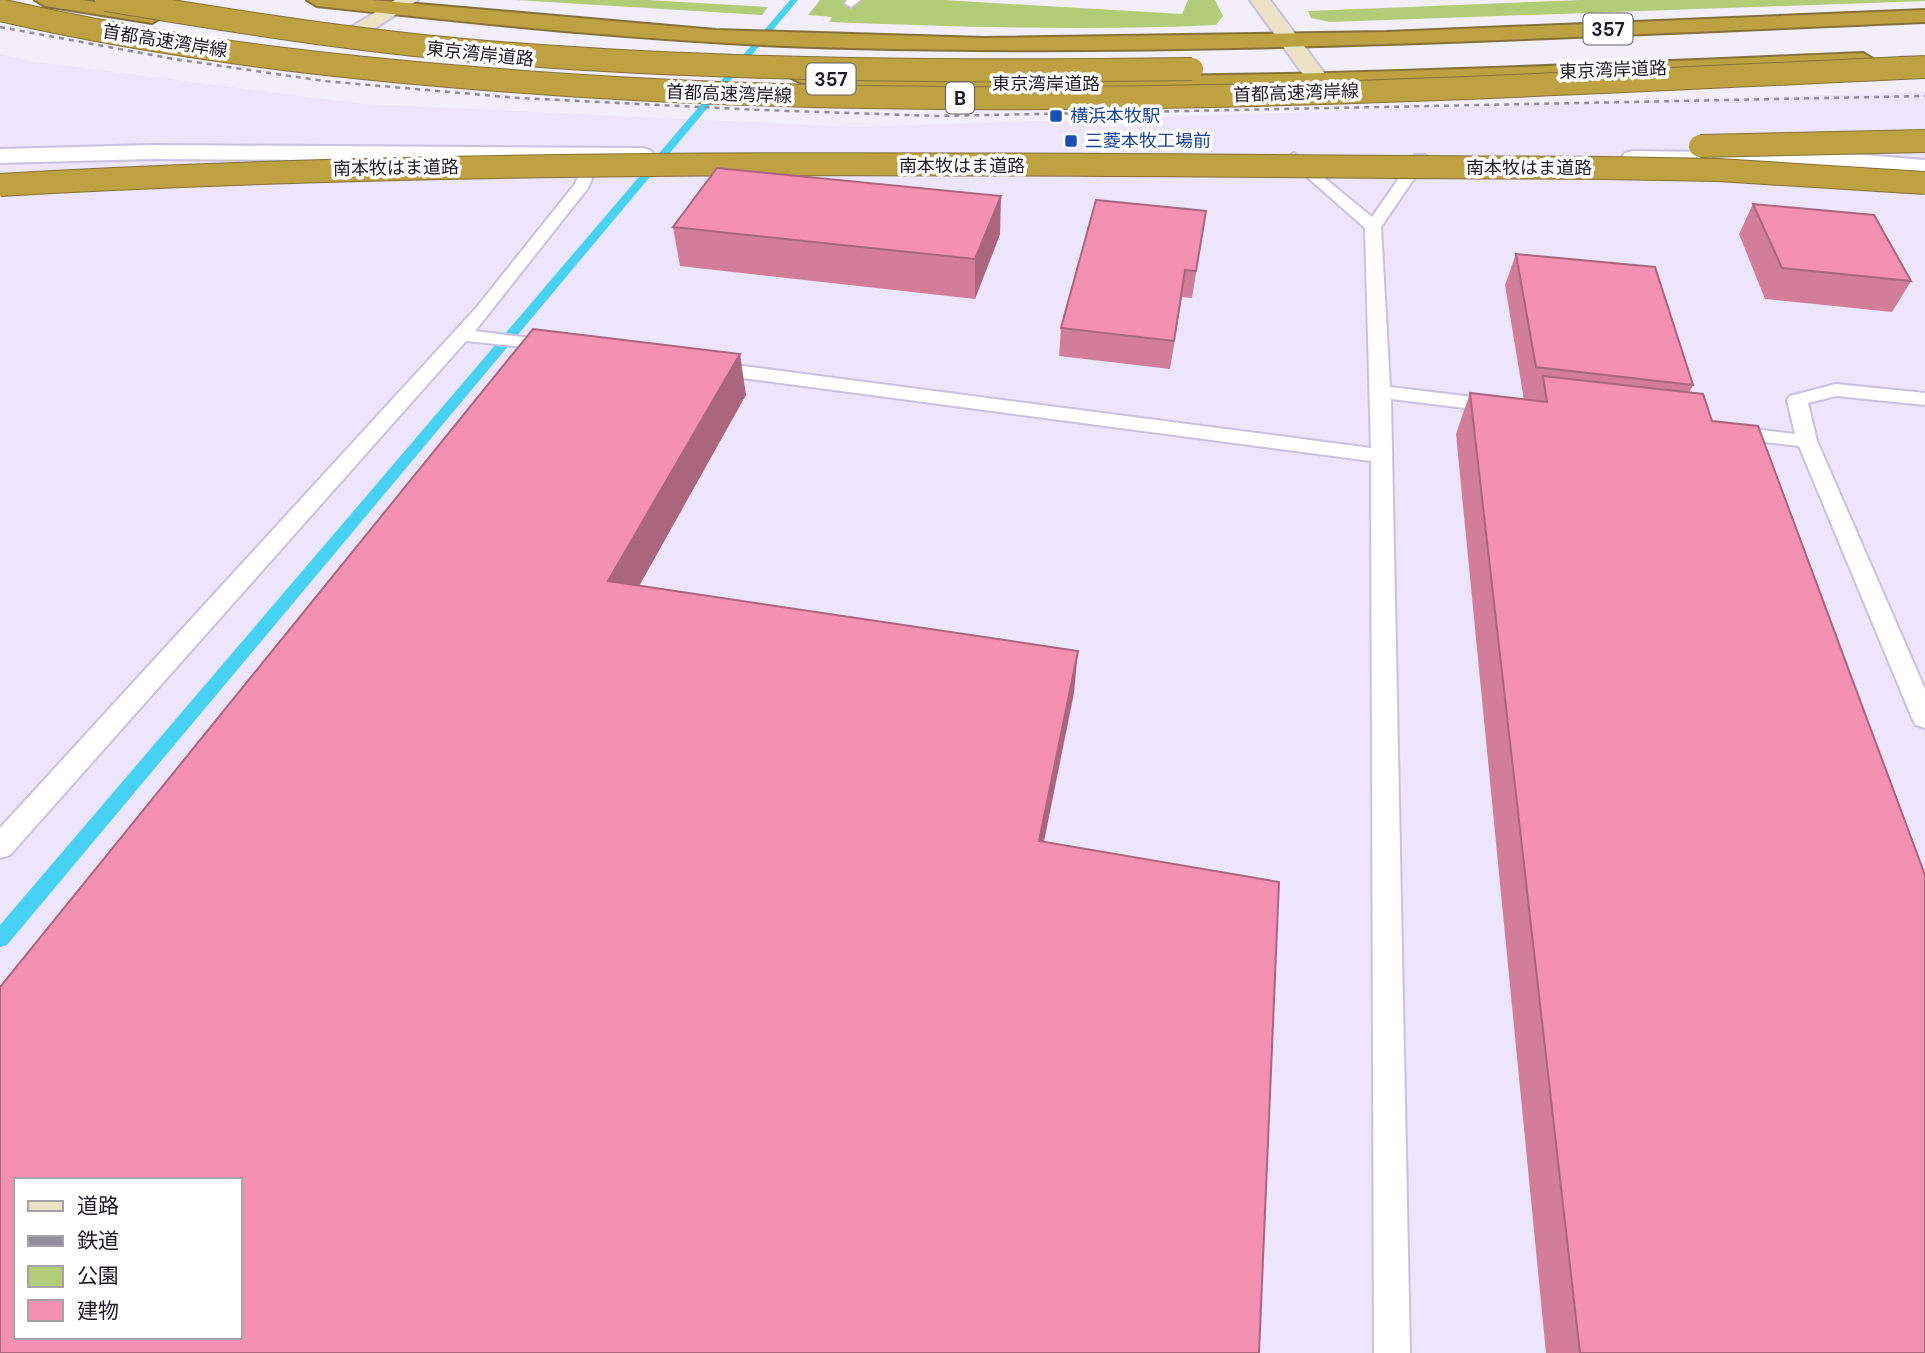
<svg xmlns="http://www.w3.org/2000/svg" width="1925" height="1353" viewBox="0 0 1925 1353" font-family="'DM Sans','Noto Sans JP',sans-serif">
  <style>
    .built { fill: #ece5fc; fill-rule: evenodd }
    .green { fill: #b4cb78 }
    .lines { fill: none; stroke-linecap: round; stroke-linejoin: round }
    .stream { fill: #47d2f4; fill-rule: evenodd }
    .lane-casing { stroke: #cac0e0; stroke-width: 4 }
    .street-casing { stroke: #cac0e0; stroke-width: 4 }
    .secondary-casing { stroke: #cac0e0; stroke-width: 4 }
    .highway-casing { stroke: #867238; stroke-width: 4 }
    .lane { fill: #fff; fill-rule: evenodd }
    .street { fill: #fff; fill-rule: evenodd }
    .secondary { fill: #ece3c6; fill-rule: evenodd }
    .highway { fill: #bea141; fill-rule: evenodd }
    .rail { stroke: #918d9a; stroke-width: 2.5; stroke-dasharray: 5 5; stroke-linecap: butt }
    .highway-bridge-casing { stroke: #867238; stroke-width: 24; stroke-linecap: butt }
    .highway-bridge { stroke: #bea141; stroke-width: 22 }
    .wall { fill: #d27d9a }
    .shaded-wall { fill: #ab667d }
    .building { fill: #f491b3; stroke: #ab667d; stroke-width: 2; fill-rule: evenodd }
    .transit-dot { fill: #1a4fb4; stroke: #fff; stroke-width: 2.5 }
    .labels { text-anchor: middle; stroke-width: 7; stroke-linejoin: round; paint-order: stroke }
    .far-street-label { font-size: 18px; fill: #1e1a26; stroke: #fff }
    .far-transit-label { font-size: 18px; fill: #164399; stroke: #fff; text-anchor: start }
    .shield { fill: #fff; stroke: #625f67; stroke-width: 2 }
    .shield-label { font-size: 19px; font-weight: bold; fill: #1e1a26 }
  </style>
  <rect width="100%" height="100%" fill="#f2eefb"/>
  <path class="built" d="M0,54L35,62L363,104L855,127L1925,92V1353H0ZM16,1180H240V1337H16Z"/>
  <g class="green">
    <polygon points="515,0 647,0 768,7 762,15"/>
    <path d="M820,0H943L1182,14L1188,0H1215L1223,16L1216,25C1087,31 958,27 829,22L832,17L808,15Z"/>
    <polygon points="1581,0 1925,0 1925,1 1330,22 1311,18 1308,11"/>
  </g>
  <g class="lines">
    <polygon class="stream" points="790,0 798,0 7,945 0,947 0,925"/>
    <g class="lane-casing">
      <g id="lane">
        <polygon points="847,0 860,0 851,7 845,3"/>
        <polygon points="594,150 602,155 588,188 475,331 555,341 564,347 562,351 466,341 10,855 0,858 0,828 476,308 575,184 586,155"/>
        <polygon points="1294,153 1372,217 1415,155 1425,155 1428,158 1381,227 1390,387 1498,400 1508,406 1498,412 1391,399 1410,1353 1374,1353 1371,461 712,374 703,368 712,362 1371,448 1365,228 1289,161 1286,158"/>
        <polygon points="1836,384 1925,393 1925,405 1836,396 1808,403 1817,441 1925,689 1925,728 1916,725 1912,718 1799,446 1729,438 1719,432 1729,426 1795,434 1787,400 1790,396"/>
      </g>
    </g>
    <g class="street-casing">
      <g id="street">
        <polygon points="152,145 642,148 650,150 654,155 650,160 642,162 152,159 0,163 0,149"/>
        <polygon points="1633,151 1851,154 1925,160 1925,174 1851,168 1625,163 1621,158 1625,153"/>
      </g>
    </g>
    <g class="secondary-casing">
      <g id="secondary">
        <polygon points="395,0 418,0 351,44 337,44 334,40 337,36"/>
        <polygon points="1250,0 1270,0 1331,82 1328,87 1312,87"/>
      </g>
    </g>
    <g class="highway-casing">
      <g id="highway">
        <polygon points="35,0 82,0 152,11 162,17 152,23 45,6"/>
        <path d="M307,0H372L716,30L984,38L1387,32L1925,10V22C1567,37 1208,57 849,48C671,44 494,25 317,6Z"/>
        <path d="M1863,53L1873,59L1870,63L1465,83L1200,90L934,89L801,83L790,77L801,71C1156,85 1509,68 1863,53Z"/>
      </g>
    </g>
    <use href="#lane" class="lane"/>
    <use href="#street" class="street"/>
    <use href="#secondary" class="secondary"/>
    <use href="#highway" class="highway"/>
    <polyline class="rail" points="0,27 174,59 324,81 518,98 762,110 937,116 1925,96"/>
    <g class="highway-bridge-casing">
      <g id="highway-bridge">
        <path d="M106,0C241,23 376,44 513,54C739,71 965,72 1192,69"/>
        <path d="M0,10C187,53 376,72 567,85C1019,115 1473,88 1925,67"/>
        <polyline points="1700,146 1925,141"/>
        <path d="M0,185C534,154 1070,166 1605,168L1718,170L1925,183"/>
      </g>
    </g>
    <use href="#highway-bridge" class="highway-bridge"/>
  </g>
  <g class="wall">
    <polygon points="1753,204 1911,281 1892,312 1765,299 1739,234"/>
    <polygon points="1206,211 1192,298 1182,297 1170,369 1059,356 1061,328"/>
    <polygon points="673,227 1000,234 975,299 680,266"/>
    <polygon points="1516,254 1693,385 1689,393 1925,1353 1546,1353 1456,434 1470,393 1524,400 1505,285"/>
  </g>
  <g class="shaded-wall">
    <polygon points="1001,196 1000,234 975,299 975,259"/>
    <polygon points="740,354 746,395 619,622 608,581"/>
    <polygon points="1078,651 1074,693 1036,881 1039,841"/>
  </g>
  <g class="building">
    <polygon points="717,168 1001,196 975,259 673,227"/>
    <polygon points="1096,200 1206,211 1196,271 1185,270 1174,341 1061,328"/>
    <polygon points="1753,204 1874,215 1911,281 1782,268"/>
    <polygon points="1516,254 1655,267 1693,385 1536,367"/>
    <path d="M533,329L740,354L608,581L1078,651L1039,841L1279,882L1259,1353H0V987ZM16,1180H240V1337H16Z"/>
    <polygon points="1543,376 1703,394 1712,421 1758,426 1925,875 1925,1353 1580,1353 1470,393 1547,402"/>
  </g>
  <g class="transit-dot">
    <rect x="1049" y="109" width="14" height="14" rx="3.5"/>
    <rect x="1064" y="134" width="14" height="14" rx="3.5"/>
  </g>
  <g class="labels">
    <g class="far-street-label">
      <text transform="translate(165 41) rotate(9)" y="6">首都高速湾岸線</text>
      <text transform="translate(480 54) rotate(6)" y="6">東京湾岸道路</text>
      <text transform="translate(1613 70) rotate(-2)" y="6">東京湾岸道路</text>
      <text x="1046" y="90">東京湾岸道路</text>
      <text transform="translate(1296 93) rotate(-2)" y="6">首都高速湾岸線</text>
      <text transform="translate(729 94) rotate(2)" y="6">首都高速湾岸線</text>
      <text x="962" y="172">南本牧はま道路</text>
      <text transform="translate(396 168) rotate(-1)" y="6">南本牧はま道路</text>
      <text x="1529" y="174">南本牧はま道路</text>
    </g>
    <g class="far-transit-label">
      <text x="1070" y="122">横浜本牧駅</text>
      <text x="1085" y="147">三菱本牧工場前</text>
    </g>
    <g class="shield">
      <rect x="1583.5" y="13.5" width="49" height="31" rx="5"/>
      <rect x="806.5" y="63.5" width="49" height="31" rx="5"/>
      <rect x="946" y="82.5" width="28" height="31" rx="5"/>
    </g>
    <g class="shield-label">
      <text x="1608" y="36">357</text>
      <text x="831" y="86">357</text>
      <text x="960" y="105">B</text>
    </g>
  </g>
  <rect x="14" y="1178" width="228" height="161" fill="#ffffff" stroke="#a5a3a8" stroke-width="2"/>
  <rect x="28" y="1201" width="35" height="10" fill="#ece3c6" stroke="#a5a3a8" stroke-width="2"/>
  <text x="77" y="1213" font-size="21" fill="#1e1a26">道路</text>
  <rect x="28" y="1236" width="35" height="10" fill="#918d9a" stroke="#a5a3a8" stroke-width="2"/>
  <text x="77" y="1248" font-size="21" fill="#1e1a26">鉄道</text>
  <rect x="28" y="1266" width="35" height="21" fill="#b4cb78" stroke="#a5a3a8" stroke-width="2"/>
  <text x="77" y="1283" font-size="21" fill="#1e1a26">公園</text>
  <rect x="28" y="1300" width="35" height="21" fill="#f491b3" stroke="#a5a3a8" stroke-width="2"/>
  <text x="77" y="1318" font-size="21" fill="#1e1a26">建物</text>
</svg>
